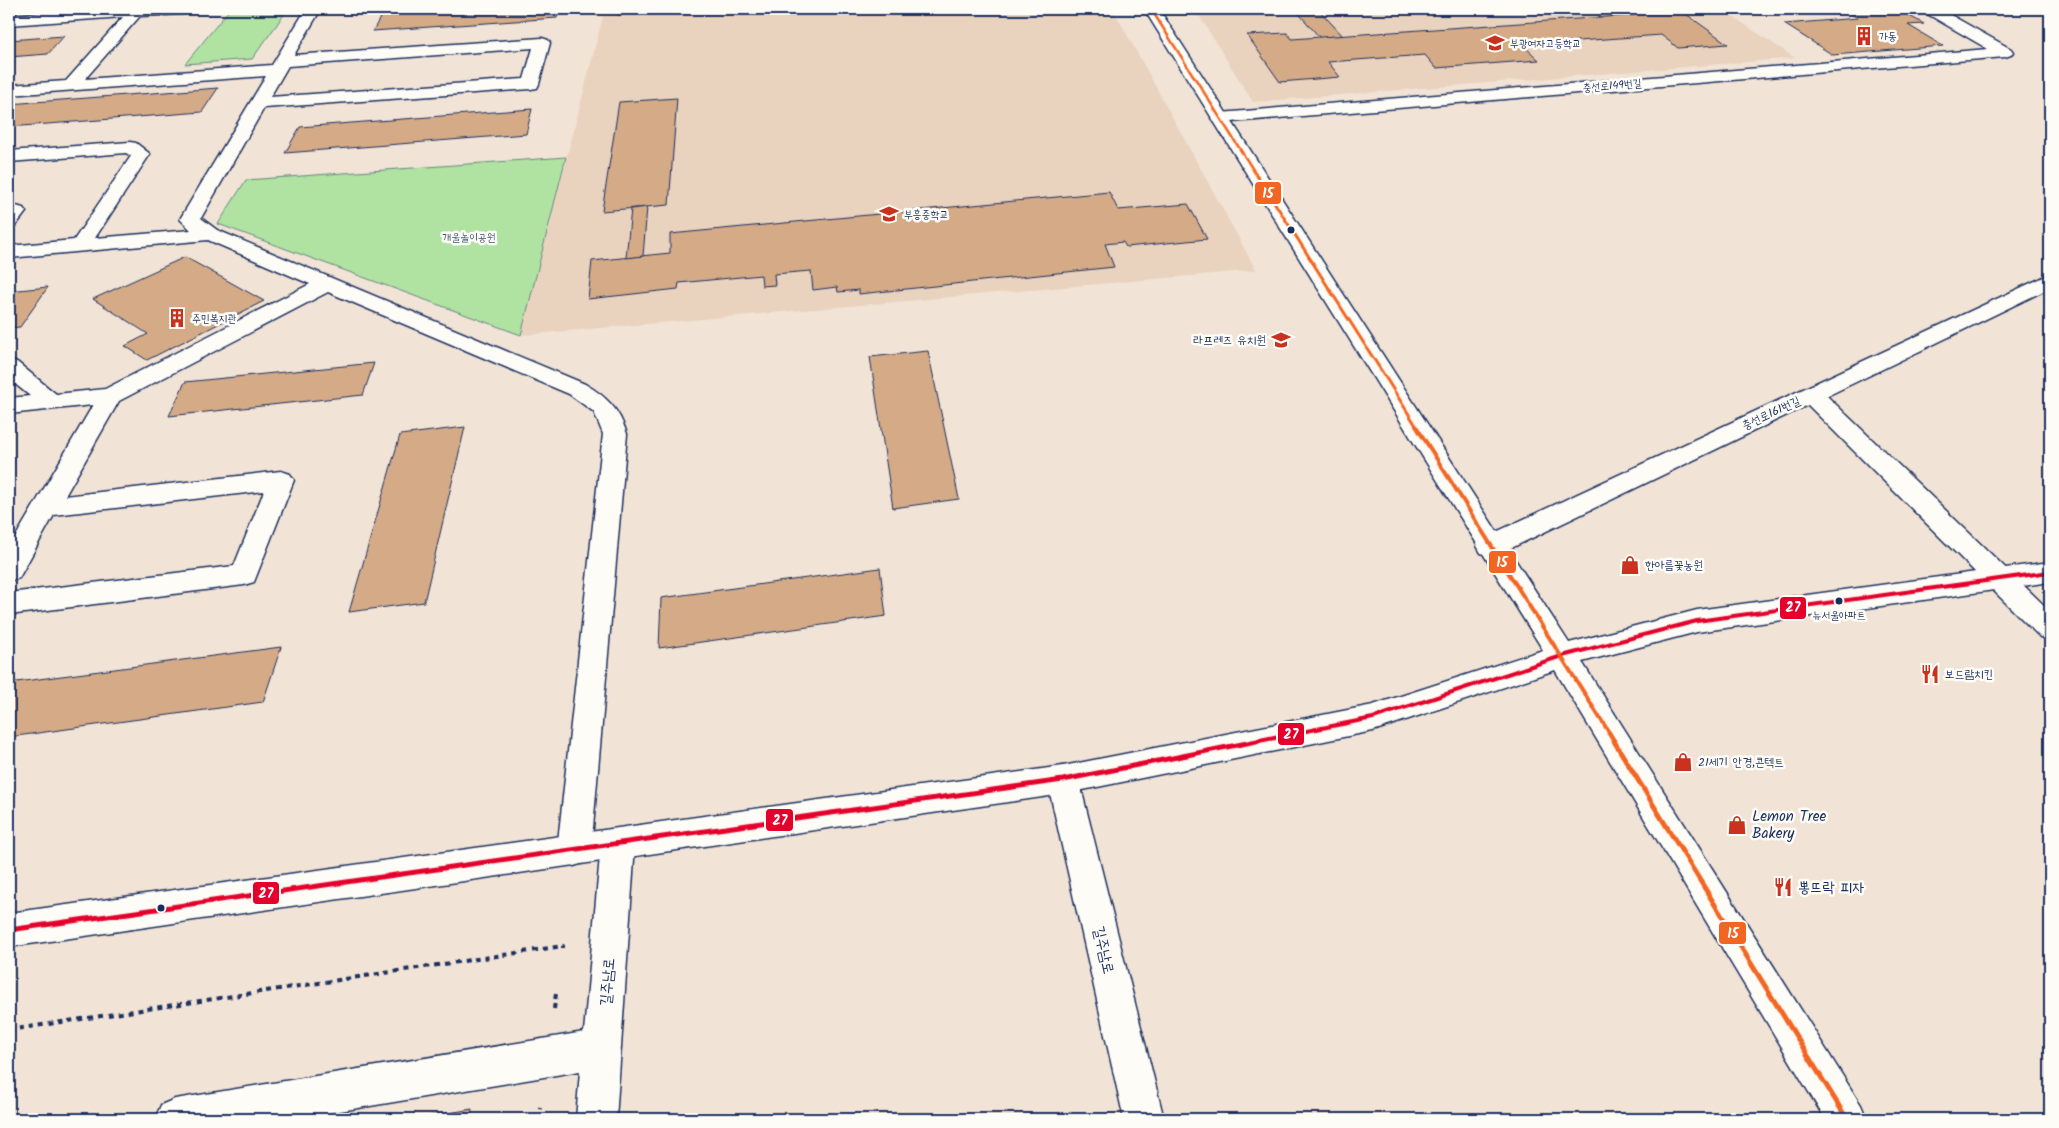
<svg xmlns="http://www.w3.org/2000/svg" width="2059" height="1128" viewBox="0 0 2059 1128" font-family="Kalam,'Poor Story',sans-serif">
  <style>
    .built { fill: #e9d2be }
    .green { fill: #b0e2a2; stroke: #668880 }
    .building { fill: #d5aa87; stroke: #1b2f5e }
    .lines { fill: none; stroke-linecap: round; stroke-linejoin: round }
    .service-casing { stroke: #1b2f5e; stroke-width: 3 }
    .tertiary-casing { stroke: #1b2f5e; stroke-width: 3 }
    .path { stroke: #1b2f5e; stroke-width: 4; stroke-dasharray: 5 5; stroke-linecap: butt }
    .service { fill: #fdfcf7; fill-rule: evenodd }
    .tertiary { fill: #fdfcf7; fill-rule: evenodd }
    .bus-1-far1-casing { stroke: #fdfcf7; stroke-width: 8 }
    .bus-1-casing { stroke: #fdfcf7; stroke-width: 9 }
    .bus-2-far3-casing { stroke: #fdfcf7; stroke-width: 5 }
    .bus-2-far2-casing { stroke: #fdfcf7; stroke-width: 6 }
    .bus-2-far1-casing { stroke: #fdfcf7; stroke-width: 8 }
    .bus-2-casing { stroke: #fdfcf7; stroke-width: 9 }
    .bus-1-far1 { stroke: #e4002b; stroke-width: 4 }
    .bus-1 { stroke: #e4002b; stroke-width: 5 }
    .bus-2-far3 { stroke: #f26522; stroke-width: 2.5 }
    .bus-2-far2 { stroke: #f26522; stroke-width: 3 }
    .bus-2-far1 { stroke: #f26522; stroke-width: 4 }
    .bus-2 { stroke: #f26522; stroke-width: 5 }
    .bus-dot { fill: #1b2f5e; stroke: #fdfcf7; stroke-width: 2 }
    .labels { text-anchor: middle; stroke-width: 5; stroke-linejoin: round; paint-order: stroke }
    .far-poi-label { font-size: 11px; fill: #1b2f5e; stroke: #fdfcf7; text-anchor: start }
    .far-street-label { font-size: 11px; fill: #1b2f5e; stroke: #fdfcf7 }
    .far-park-label { font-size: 11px; fill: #405c6f; stroke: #fdfcf7 }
    .bus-label { font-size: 11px; fill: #1b2f5e; stroke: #fdfcf7 }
    .poi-label { font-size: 12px; fill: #1b2f5e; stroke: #fdfcf7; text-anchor: start }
    .street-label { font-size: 12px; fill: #1b2f5e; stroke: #fdfcf7 }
    .near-poi-label { font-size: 15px; fill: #1b2f5e; stroke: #fdfcf7; text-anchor: start }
    .near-street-label { font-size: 15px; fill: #1b2f5e; stroke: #fdfcf7 }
    .line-badge { stroke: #fdfcf7; stroke-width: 2 }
    .badge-label { font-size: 14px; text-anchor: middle; font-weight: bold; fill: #fff }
  </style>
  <rect width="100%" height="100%" fill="#f1e3d5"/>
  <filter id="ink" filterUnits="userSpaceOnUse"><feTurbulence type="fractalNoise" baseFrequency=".02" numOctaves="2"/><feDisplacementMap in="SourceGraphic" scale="10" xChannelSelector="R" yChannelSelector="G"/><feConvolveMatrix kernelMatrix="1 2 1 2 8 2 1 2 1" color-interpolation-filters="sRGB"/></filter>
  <g filter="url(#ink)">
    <g class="built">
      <polygon points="605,9 1113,9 1256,270 521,335"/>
      <polygon points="1195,9 1721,9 1795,58 1253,102"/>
    </g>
    <g class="green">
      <polygon points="9,9 73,9 9,14"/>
      <polygon points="230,9 288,9 252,59 185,64"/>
      <polygon points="566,157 521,335 218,224 246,180"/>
    </g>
    <g class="building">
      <polygon points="431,9 560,9 557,18 373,31 383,12"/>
      <polygon points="618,9 718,9 617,15"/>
      <polygon points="1295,9 1318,9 1343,36 1320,38"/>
      <polygon points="1626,9 1679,9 1728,44 1678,48 1661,35 1523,45 1539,60 1436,68 1425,55 1328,62 1340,77 1280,82 1247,35 1287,33 1292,39 1634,15"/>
      <polygon points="1843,9 1897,9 1924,24 1908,25 1943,46 1833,55 1784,24 1858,18"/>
      <polygon points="64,36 48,54 9,57 9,40"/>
      <polygon points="218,88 202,112 9,127 9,104"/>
      <polygon points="677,98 669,205 602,211 619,102"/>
      <polygon points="532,109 526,134 285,153 300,127"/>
      <polygon points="1109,192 1118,210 1188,204 1207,239 1126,247 1123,242 1105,244 1114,267 859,294 859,290 838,292 837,287 813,290 811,271 774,274 775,285 762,286 761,275 679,283 678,289 588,299 592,261 670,253 670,234"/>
      <polygon points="647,207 643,256 626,258 631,209"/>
      <polygon points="185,257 264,301 147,360 125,346 148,334 93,299"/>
      <polygon points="48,287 20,327 9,328 9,291"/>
      <polygon points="928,351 959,499 893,508 870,357"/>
      <polygon points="374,363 363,395 169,416 185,382"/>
      <polygon points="465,427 424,602 349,612 400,435"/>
      <polygon points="880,568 886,616 659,648 661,598"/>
      <polygon points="281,647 263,702 9,737 9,683"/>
      <polygon points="472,1109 471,1119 414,1119"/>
    </g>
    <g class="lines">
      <g class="service-casing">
        <g id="service">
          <path d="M115,9H191L188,12L183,14L140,16L85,79L272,65L306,9H321L294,55L542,38L548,40L550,43L539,84L537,88L531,89L264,108L201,218L217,230L585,384C607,397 619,409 627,434L591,851L586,862L574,866L562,862L557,851L603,434L594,412L569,394L328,292L119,401L65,496L281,471L290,474L294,480L254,582L244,585L9,615V593L234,566L264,491L54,515L19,578L9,581V548L93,405L9,414V398L30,396L9,379V360L17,362L56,394L105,389L310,284L208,240L9,258V246L74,240L131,156L126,153L9,162V151L130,142L136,143L150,154L95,238L191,230L180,219L266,76L9,95V85L66,81L123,17L9,25V15ZM533,48L524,79L270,97L288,66Z"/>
          <polygon points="1922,9 1940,9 2011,49 2013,52 2011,55 2005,57 1220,123 1214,122 1211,118 1214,114 1220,113 1988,49 1924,12"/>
          <polygon points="16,206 23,208 26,212 16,225 9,227 9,208"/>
          <polygon points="2050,274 2050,288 1827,396 2050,611 2050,640 2040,637 1808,405 1501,553 1491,556 1481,553 1477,546 1481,539"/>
          <polygon points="1063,766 1074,770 1079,780 1164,1119 1124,1119 1047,780 1052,770"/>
          <polygon points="618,830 630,834 635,845 616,1119 576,1119 580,1071 292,1119 155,1119 161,1105 175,1099 584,1032 601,845 606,834"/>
        </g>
      </g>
      <g class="tertiary-casing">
        <polygon id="tertiary" points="1144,9 1159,9 1569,643 1697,610 2050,562 2050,582 1697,632 1582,662 1861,1105 1867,1119 1825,1119 1555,670 1373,731 1063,794 9,947 9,913 1063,766 1373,705 1543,650"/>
      </g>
      <g class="path">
        <polyline points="554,1009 556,993"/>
        <polyline points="9,1030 563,946 563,948"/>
        <polyline points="538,1119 540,1107"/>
      </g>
      <use href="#service" class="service"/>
      <use href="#tertiary" class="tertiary"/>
      <g class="bus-1-far1-casing">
        <polyline id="bus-1-far1" points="1291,734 1373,718 1562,656 1697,621 2050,572"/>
      </g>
      <g class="bus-1-casing">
        <polyline id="bus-1" points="9,930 1063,780 1297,733"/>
      </g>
      <g class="bus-2-far3-casing">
        <polyline id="bus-2-far3" points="1151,9 1264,187"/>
      </g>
      <g class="bus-2-far2-casing">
        <polyline id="bus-2-far2" points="1264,186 1417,427"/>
      </g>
      <g class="bus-2-far1-casing">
        <polyline id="bus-2-far1" points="1416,426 1610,734"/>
      </g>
      <g class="bus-2-casing">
        <polyline id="bus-2" points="1609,733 1847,1119"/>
      </g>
      <use href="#bus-1-far1" class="bus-1-far1"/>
      <use href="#bus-1" class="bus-1"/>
      <use href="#bus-2-far3" class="bus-2-far3"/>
      <use href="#bus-2-far2" class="bus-2-far2"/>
      <use href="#bus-2-far1" class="bus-2-far1"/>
      <use href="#bus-2" class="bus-2"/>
    </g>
  </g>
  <defs>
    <g id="building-bare" transform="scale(1.5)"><path d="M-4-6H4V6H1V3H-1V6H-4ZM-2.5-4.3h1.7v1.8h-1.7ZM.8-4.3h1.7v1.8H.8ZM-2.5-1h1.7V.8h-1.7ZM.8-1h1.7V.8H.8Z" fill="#c8321e" stroke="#fdfcf7" stroke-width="2.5" paint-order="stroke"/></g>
    <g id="school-bare" transform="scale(1.5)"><path d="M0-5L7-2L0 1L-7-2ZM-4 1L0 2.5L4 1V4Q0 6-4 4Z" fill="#c8321e" stroke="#fdfcf7" stroke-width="2.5" paint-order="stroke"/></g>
    <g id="shop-bare" transform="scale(1.5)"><path d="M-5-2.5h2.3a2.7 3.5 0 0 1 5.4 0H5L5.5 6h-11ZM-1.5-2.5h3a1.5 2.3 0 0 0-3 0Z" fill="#c8321e" stroke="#fdfcf7" stroke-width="2.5" paint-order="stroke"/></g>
    <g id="restaurant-bare" transform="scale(1.5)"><path d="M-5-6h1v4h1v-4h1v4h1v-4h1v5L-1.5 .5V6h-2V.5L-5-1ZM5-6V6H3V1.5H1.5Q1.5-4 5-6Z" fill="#c8321e" stroke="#fdfcf7" stroke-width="2.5" paint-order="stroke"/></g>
  </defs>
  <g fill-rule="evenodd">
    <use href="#building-bare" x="1864" y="36"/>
    <use href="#school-bare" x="1495" y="43"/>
    <use href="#school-bare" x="889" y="214"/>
    <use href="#building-bare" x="177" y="318"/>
    <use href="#school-bare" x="1281" y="340"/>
    <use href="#shop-bare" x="1630" y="565"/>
    <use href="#restaurant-bare" x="1930" y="674"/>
    <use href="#shop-bare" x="1683" y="762"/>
    <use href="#shop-bare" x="1737" y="825"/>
    <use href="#restaurant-bare" x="1783" y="887"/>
  </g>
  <g class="bus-dot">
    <circle cx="1291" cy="230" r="4.5"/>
    <circle cx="1839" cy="601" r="4.5"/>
    <circle cx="161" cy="908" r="4.5"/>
  </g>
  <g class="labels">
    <g class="far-poi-label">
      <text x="1879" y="40">가동</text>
      <text x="1510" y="47">부광여자고등학교</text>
      <text x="904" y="218">부흥중학교</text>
      <text x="192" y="322">주민복지관</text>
    </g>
    <g class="far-street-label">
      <text transform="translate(1612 85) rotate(-5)" y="4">충선로149번길</text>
    </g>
    <g class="far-park-label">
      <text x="469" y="241">개울놀이공원</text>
    </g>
    <g class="bus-label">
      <text x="1839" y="619">뉴서울아파트</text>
    </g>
    <g class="poi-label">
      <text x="1266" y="344" text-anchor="end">라프레즈 유치원</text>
      <text x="1645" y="569">한아름꽃농원</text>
      <text x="1945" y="678">보드람치킨</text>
      <text x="1698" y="766">21세기 안경,콘텍트</text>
    </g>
    <g class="street-label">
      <text transform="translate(1771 413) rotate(-25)" y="4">충선로161번길</text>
    </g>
    <g class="near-poi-label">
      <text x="1752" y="821">Lemon Tree<tspan x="1752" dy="17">Bakery</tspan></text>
      <text x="1798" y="892">뽕뜨락 피자</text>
    </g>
    <g class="near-street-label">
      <text transform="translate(1104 950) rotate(77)" y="5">길주남로</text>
      <text transform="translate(607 982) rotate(-85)" y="5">길주남로</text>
    </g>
  </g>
  <g class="line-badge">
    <rect x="1254" y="181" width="28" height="24" rx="5" fill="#f26522"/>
    <rect x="1488" y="550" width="29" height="24" rx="5" fill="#f26522"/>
    <rect x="1779" y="596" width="28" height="24" rx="5" fill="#e4002b"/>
    <rect x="1277" y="722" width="28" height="24" rx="5" fill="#e4002b"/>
    <rect x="765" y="808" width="29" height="24" rx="5" fill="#e4002b"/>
    <rect x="252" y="881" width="28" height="24" rx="5" fill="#e4002b"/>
    <rect x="1718" y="921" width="29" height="24" rx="5" fill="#f26522"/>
  </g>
  <g class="badge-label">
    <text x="1268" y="198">15</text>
    <text x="1502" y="567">15</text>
    <text x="1793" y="612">27</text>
    <text x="1291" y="739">27</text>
    <text x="780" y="825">27</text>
    <text x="266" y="898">27</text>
    <text x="1733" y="938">15</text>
  </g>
  <rect width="2059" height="1128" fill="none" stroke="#fdfcf7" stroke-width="30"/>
  <rect x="15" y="15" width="2029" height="1098" fill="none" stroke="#1b2f5e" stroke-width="2" filter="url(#ink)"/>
</svg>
